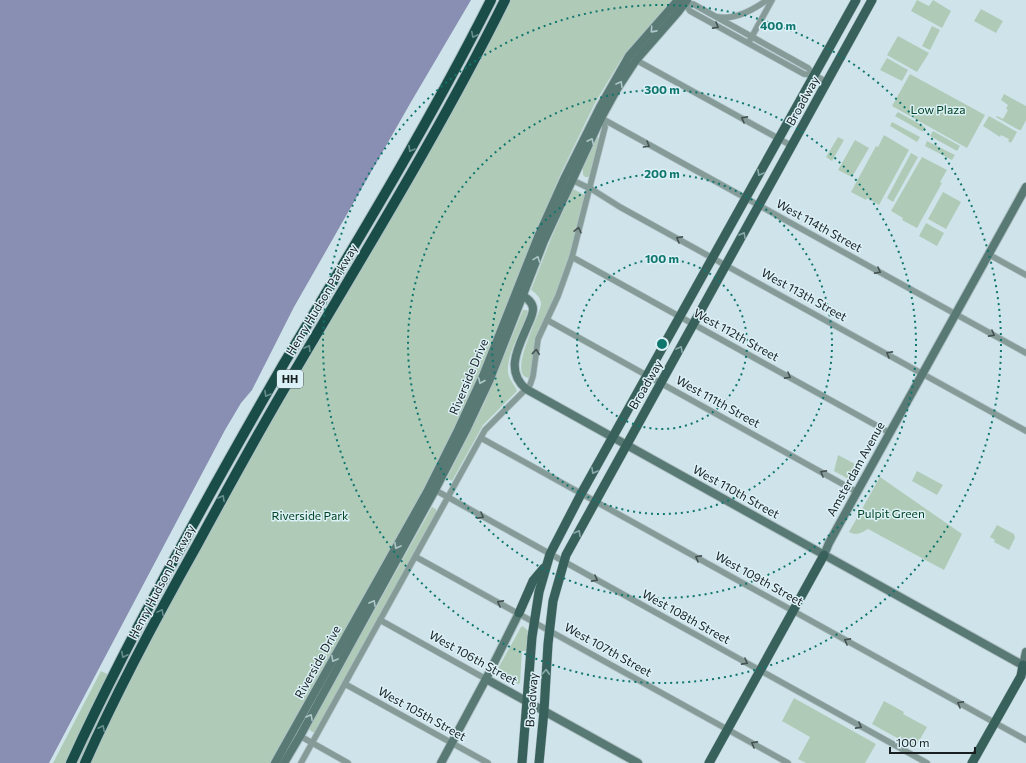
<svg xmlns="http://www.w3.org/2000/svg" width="1026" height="763" viewBox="0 0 1026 763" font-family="Commissioner,sans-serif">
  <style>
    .green { fill: #afcbb7 }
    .water { fill: #888fb3 }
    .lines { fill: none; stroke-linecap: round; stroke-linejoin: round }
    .street-casing { stroke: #aec1c6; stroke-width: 7 }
    .secondary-casing { stroke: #aec1c6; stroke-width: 10 }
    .primary-casing { stroke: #aec1c6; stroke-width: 10 }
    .highway-casing { stroke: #aec1c6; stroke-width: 12 }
    .street { stroke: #859b97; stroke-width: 5.5 }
    .secondary { stroke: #597974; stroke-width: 8 }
    .primary { stroke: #39615c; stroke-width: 9 }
    .highway { stroke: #1a4d47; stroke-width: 10 }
    .oneway { stroke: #435150 }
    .oneway2 { stroke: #aec7c9 }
    .oneway3 { stroke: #688f8d }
    .oneway4 { stroke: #8aa9aa }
    .ring { fill: none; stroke: #0f766e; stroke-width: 2; stroke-dasharray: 2 4 }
    .labels { text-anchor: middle; stroke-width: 3; stroke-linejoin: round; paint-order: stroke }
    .shield { fill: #dcf1f7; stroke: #525e61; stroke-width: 1 }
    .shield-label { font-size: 11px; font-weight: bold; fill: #171f21 }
    .street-label { font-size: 12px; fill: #171f21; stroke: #dcf1f7 }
    .park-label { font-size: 12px; fill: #004221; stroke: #dcf1f7 }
    .centre { fill: #0f766e; stroke: #dcf1f7; stroke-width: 2 }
    .ring-label { font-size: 12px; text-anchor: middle; font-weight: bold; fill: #0f766e; stroke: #dcf1f7; stroke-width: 3; stroke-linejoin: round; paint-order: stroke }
  </style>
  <rect width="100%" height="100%" fill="#cfe4ea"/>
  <g class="green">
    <polygon points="505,0 672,0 622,58 595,103 561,173 522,266 473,390 463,411 429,479 275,756 270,763 53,763 101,671 124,682"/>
    <polygon points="917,0 929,6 933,0 951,11 942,28 911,11"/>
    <polygon points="981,9 1003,21 996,33 974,21"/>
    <polygon points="932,26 940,30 930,50 922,46"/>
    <polygon points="898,36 929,53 917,72 887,55"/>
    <polygon points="887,58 908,70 902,81 880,70"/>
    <polygon points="910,74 985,115 967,148 892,106"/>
    <polygon points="1004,94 1026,106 1026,120 1021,130 1019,130 996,117 997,116 1003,119 1008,110 1006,109 1008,105 1001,100"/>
    <polygon points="898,112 925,127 923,132 895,116"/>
    <polygon points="989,116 1017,132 1011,143 1008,141 1009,139 1001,135 1000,137 983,126"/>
    <polygon points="892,122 920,137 917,142 890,126"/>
    <polygon points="933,131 960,146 957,151 930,136"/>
    <polygon points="884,135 909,150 879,205 867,198 866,200 851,192 876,146 878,147"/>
    <polygon points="597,137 599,138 591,175 588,177 585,177 583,175 583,167"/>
    <polygon points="838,137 844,140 832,161 826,157"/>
    <polygon points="855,140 869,148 852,177 838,170"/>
    <polygon points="927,141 955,155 952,160 925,146"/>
    <polygon points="911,153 918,157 893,202 887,198"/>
    <polygon points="922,157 947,170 940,182 942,183 917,228 902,220 903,218 891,211"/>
    <path d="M573,189L585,195C577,229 569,268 555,300C549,312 541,323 537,336C532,349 534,364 530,378C505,378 541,314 541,304C541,298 536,293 531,290L550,241Z"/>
    <polygon points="943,192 961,202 946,229 928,219"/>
    <polygon points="926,223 944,233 937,246 919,236"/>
    <path d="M523,310H527L528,313C522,328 506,357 508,372C509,380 515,385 517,391L483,425L452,481L447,478L485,402Z"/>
    <polygon points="838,455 857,465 850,480 834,471"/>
    <polygon points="917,471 943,485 937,495 912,481"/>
    <path d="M880,477L962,534L944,570L868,529C861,533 857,536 849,532Z"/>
    <polygon points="432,507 436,509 436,515 316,732 312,732 310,730 309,728"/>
    <polygon points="997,525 1014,534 1015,538 1009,550 994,542 995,540 990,537"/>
    <polygon points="523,626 528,631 526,651 522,651 520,683 518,684 496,672 521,627"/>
    <polygon points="794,698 876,744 865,763 806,763 798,759 810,737 782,721"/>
    <polygon points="884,701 904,712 903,714 927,727 915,748 872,724"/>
  </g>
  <polygon class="water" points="0,0 471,0 411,102 294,307 252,390 241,403 225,430 49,763 0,763"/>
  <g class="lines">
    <g class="street-casing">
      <g id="street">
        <polyline points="685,4 693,4 808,68 814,75 827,82"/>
        <polyline points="685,4 690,11 804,74 814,75"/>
        <path d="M718,17C735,20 753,10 767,0"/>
        <polyline points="750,40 772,0"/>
        <polyline points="636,60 792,146"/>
        <polyline points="601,118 1026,353"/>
        <polyline points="572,180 593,190 620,207 1026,431"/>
        <polyline points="988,254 1026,275"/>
        <polyline points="572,257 890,433"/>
        <polyline points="547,320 857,492"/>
        <polyline points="481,438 1026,740"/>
        <polyline points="435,490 927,763"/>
        <polyline points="416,557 788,763"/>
        <polyline points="380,620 486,679"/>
        <polyline points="345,684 488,763"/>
        <polyline points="300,736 348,763"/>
        <polyline points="301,763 485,430 530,385 533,376 538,339 558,296 572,257 605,127 601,118"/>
      </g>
    </g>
    <g class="secondary-casing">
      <g id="secondary">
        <path d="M519,294C525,296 533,302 533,309C533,315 529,322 527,327C518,348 505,371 526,389L1026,667"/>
        <polyline points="824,555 829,543 857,492 1026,187"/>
        <polyline points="1023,665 1026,652"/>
        <polyline points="486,679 638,763"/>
        <polyline points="275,763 427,492 458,430 483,376 538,237 565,177 600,107 629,56 678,0"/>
        <polyline points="284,763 300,736 435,490 466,430 490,379 544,241 601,118 617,89 636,60 678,12 687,0"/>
        <polyline points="441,763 486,679 519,613"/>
      </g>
    </g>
    <g class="primary-casing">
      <g id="primary">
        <polyline points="519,613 533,581 544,568"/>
        <polyline points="522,763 532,637 539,592 550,554 581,494 856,0"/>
        <polyline points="539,763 544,711 548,644 553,601 566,555 872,0"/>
        <polyline points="709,763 824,555"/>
        <polyline points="972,763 1021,676 1023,665"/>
      </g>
    </g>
    <g class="highway-casing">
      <g id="highway">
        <path d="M71,763C105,689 143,616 182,545C215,484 249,424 283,365C355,245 428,125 491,0"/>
        <path d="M85,763C118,689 157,616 197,545C229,486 261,427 296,369C368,247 442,127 505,0"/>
      </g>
    </g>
    <use href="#street" class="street"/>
    <use href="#secondary" class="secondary"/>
    <use href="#primary" class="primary"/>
    <use href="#highway" class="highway"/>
  </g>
  <defs><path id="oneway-chevron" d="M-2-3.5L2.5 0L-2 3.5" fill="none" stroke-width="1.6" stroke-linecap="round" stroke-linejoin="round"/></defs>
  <g class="oneway">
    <use href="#oneway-chevron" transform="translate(716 26) rotate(29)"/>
    <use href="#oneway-chevron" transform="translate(744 119) rotate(-151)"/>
    <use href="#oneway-chevron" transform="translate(647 145) rotate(30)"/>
    <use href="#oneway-chevron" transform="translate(578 230) rotate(-77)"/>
    <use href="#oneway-chevron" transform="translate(679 239) rotate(-151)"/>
    <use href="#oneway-chevron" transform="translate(878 271) rotate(29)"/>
    <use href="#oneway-chevron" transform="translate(992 334) rotate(29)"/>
    <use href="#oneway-chevron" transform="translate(536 352) rotate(-84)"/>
    <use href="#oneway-chevron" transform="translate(889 354) rotate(-151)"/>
    <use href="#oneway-chevron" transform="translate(788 376) rotate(29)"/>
    <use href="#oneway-chevron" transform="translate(823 473) rotate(-151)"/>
    <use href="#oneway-chevron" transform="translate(481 516) rotate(29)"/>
    <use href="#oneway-chevron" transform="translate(698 558) rotate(-151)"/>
    <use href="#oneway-chevron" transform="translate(595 579) rotate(29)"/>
    <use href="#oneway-chevron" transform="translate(500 603) rotate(-152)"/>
    <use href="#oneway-chevron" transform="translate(847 641) rotate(-151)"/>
    <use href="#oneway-chevron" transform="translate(745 662) rotate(29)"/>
    <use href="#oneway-chevron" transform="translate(960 704) rotate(-151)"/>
    <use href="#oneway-chevron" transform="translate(859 726) rotate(29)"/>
    <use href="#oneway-chevron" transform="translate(754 744) rotate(-151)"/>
  </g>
  <g class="oneway2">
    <use href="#oneway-chevron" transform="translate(653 30) rotate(132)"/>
    <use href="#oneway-chevron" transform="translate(620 84) rotate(-59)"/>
    <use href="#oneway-chevron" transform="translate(591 141) rotate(-64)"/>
    <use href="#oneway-chevron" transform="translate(537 259) rotate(-69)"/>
    <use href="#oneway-chevron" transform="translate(481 381) rotate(113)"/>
    <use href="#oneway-chevron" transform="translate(397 546) rotate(119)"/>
    <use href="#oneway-chevron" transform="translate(373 603) rotate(-61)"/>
    <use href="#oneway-chevron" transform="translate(334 659) rotate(119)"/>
    <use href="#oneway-chevron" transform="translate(310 717) rotate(-61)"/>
  </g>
  <g class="oneway3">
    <use href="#oneway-chevron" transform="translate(474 35) rotate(117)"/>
    <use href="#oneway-chevron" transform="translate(411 149) rotate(120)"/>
    <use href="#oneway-chevron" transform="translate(308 348) rotate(-59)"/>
    <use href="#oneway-chevron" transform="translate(267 394) rotate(120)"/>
    <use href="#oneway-chevron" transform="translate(222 498) rotate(-61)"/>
    <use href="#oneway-chevron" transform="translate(161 612) rotate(-62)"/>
    <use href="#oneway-chevron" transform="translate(124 655) rotate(117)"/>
    <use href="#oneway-chevron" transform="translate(102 728) rotate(-64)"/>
  </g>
  <g class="oneway4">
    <use href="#oneway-chevron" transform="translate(760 173) rotate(118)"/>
    <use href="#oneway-chevron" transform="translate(743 235) rotate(-61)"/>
    <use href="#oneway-chevron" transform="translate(680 349) rotate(-61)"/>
    <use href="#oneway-chevron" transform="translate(594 471) rotate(119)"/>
    <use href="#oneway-chevron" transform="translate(578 533) rotate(-61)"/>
    <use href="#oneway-chevron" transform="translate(546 672) rotate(-87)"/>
  </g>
  <g class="ring">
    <circle cx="662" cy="344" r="85"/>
    <circle cx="662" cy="344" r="170"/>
    <circle cx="662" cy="344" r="254"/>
    <circle cx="662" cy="344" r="339"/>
  </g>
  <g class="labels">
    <rect class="shield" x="277" y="370" width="26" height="18" rx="3"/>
    <g class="shield-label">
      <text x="290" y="383">HH</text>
    </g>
    <g class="street-label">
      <text transform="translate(803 101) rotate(-61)" y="4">Broadway</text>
      <text transform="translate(819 226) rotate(29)" y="4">West 114th Street</text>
      <text transform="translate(804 295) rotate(29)" y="4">West 113th Street</text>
      <text transform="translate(322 300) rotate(-59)" y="4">Henry Hudson Parkway</text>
      <text transform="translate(736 335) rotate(29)" y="4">West 112th Street</text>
      <text transform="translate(469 377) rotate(-67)" y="4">Riverside Drive</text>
      <text transform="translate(646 385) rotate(-60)" y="4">Broadway</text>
      <text transform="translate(718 402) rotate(29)" y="4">West 111th Street</text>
      <text transform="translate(856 469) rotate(-61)" y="4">Amsterdam Avenue</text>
      <text transform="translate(736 492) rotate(29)" y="4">West 110th Street</text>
      <text transform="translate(759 579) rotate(29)" y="4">West 109th Street</text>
      <text transform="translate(162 582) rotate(-62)" y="4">Henry Hudson Parkway</text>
      <text transform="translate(686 617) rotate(29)" y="4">West 108th Street</text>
      <text transform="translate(608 650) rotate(29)" y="4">West 107th Street</text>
      <text transform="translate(473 658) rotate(29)" y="4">West 106th Street</text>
      <text transform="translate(318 662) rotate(-61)" y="4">Riverside Drive</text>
      <text transform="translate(532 700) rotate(-86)" y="4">Broadway</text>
      <text transform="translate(422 714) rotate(29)" y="4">West 105th Street</text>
    </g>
    <g class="park-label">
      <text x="938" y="114">Low Plaza</text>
      <text x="891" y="518">Pulpit Green</text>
      <text x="310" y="520">Riverside Park</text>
    </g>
  </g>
  <circle cx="662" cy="344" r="6" class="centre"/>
  <g class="ring-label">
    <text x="778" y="30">400 m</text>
    <text x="662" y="94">300 m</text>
    <text x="662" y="178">200 m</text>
    <text x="662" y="263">100 m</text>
  </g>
  <path d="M890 747v6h85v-6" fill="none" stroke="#171f21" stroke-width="2"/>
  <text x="896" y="747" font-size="12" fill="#171f21" stroke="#dcf1f7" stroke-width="3" paint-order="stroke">100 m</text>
</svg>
